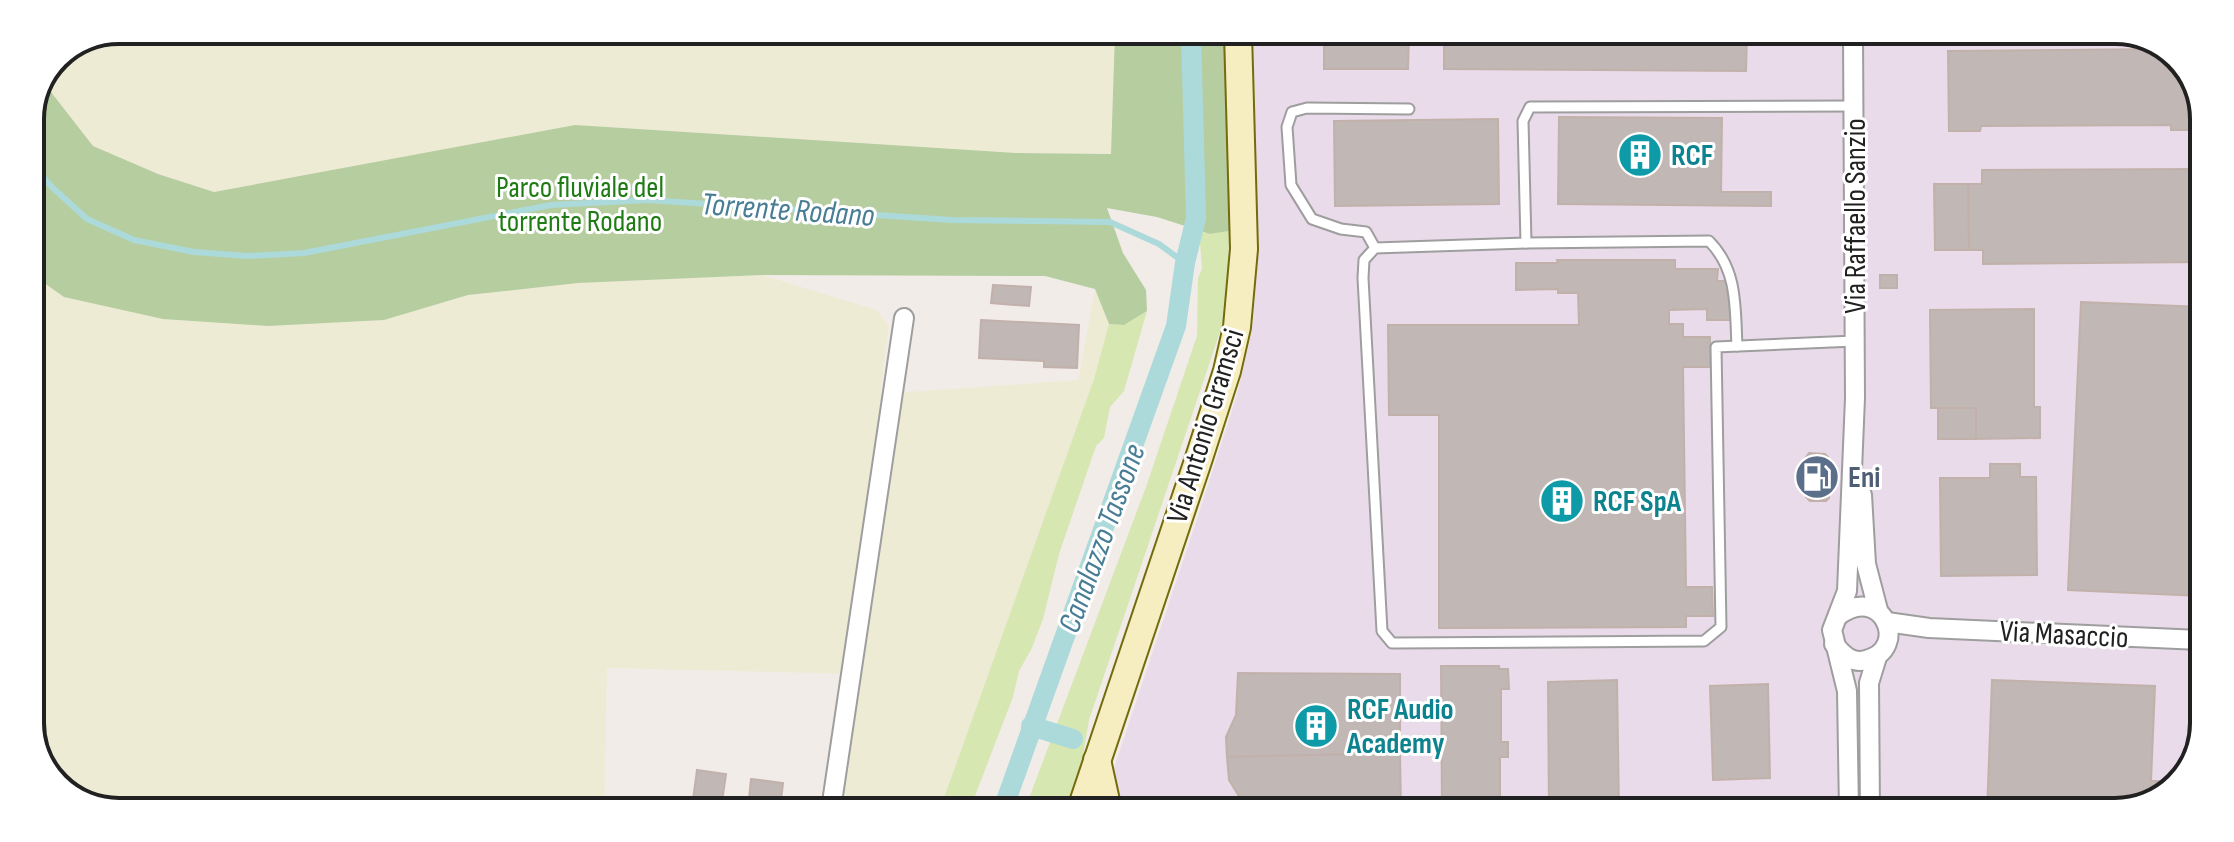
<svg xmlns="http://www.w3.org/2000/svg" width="2234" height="842" viewBox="0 0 2234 842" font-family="'Sofia Sans Condensed',sans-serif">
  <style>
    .industrial { fill: #e9dbe9 }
    .farmland { fill: #eeebd5 }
    .grass { fill: #d6e7b2 }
    .forest { fill: #b6cda0 }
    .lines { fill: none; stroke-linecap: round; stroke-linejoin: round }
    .stream { stroke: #acdadb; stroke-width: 6 }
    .canal { stroke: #acdadb; stroke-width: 20 }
    .building { fill: #c1b7b5; stroke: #c2b1ab; stroke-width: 2 }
    .lane-casing { stroke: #9e9e9e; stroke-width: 13 }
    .street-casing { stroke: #9e9e9e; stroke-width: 22 }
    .secondary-casing { stroke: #746b0c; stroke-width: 30 }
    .lane { stroke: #fff; stroke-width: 9 }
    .street { stroke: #fff; stroke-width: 18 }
    .secondary { stroke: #f6eec1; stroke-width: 26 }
    .labels { text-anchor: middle; stroke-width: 6; stroke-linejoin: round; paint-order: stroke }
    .culture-label { font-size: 30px; font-weight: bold; fill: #0d838f; stroke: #fff; text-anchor: start }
    .park-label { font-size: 30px; fill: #1f7b13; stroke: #fff }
    .street-label { font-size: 30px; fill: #212121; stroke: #fff }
    .service-label { font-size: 30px; font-weight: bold; fill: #4e5e75; stroke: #fff; text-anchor: start }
    .water-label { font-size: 32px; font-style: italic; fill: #487d95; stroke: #fff }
    .rim { fill: none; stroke: #212121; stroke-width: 4 }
  </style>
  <rect width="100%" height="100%" fill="#f1ece8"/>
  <polygon class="industrial" points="1253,33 2144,35 2185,65 2204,113 2199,752 2169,794 2115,812 1100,810 1199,513 1237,395 1252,330 1258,259"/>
  <g class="farmland">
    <polygon points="119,30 1253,33 1256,147 1217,174 1135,154 1016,153 321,173 214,192 158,174 93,146 44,83 57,56"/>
    <polygon points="30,273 64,297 384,320 468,295 578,283 762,275 877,310 889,326 880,394 1078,380 1095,289 1109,324 1094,379 940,809 836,809 855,674 607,668 604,808 90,807 49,777 30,729"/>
  </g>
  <g class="grass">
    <polygon points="1199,231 1210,234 1229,231 1228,296 1222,326 1089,720 1074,809 1025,809 1146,487 1197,336 1198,278 1202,269"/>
    <polygon points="1147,311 1124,391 1110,407 1104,438 1096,446 1059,554 1043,619 1032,648 1019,671 1013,697 970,809 940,809 1094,379 1109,324 1124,325"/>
  </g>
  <polygon class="forest" points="1115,32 1225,33 1231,217 1229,231 1210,234 1157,217 1107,208 1123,253 1146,290 1147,311 1124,325 1109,324 1095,289 1045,276 762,275 578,283 468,295 384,320 268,326 163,319 64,297 30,273 30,114 44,83 93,146 158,174 214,192 575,125 1016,153 1111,154"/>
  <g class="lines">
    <polyline class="stream" points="30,163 53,188 87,219 134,240 194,252 248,256 304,253 551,205 648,200 952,220 1110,222 1159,244 1185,263"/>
    <g class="canal">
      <polyline points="1031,726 1073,739"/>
      <polyline points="1003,809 1176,326 1185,263 1196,218 1191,33"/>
    </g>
  </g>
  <g class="building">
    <polygon points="1324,33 1409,33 1408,69 1324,69"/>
    <polygon points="1444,33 1747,34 1746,71 1444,69"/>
    <polygon points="2164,49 2185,65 2204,113 2204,130 2171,130 2171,125 1981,126 1980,131 1949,131 1948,51"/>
    <polygon points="1559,117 1722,118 1721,192 1771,192 1771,206 1558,204"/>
    <polygon points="1498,119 1499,204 1335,206 1334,121"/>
    <polygon points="2197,169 2197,174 2203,174 2203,262 1983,264 1983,250 1969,250 1968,184 1982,184 1982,170"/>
    <polygon points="1934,184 1968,184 1969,250 1935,250"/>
    <polygon points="1557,260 1675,260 1675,269 1718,269 1717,281 1730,281 1730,320 1707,320 1707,309 1669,310 1669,324 1683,324 1683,337 1710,337 1710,367 1683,367 1686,587 1712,587 1713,616 1686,616 1686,627 1439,628 1439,415 1389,415 1388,325 1579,325 1578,293 1558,293 1558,289 1516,290 1516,263 1558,263"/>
    <rect x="1880" y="275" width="17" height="13"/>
    <polygon points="993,285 1031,287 1029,306 991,303"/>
    <polygon points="2081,302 2202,307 2200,596 2068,590"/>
    <polygon points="2034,309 2034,407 2040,407 2040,438 1976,439 1976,408 1931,408 1930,310"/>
    <polygon points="981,320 1079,325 1077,368 1044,367 1044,361 979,358"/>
    <rect x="1938" y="408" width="38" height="31"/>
    <polygon points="1809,453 1825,454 1828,457 1829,498 1826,501 1810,501 1806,497 1806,457"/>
    <polygon points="1990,464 2020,464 2020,477 2036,477 2037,575 1941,576 1940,478 1990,478"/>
    <polygon points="1441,666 1499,666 1499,669 1508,669 1509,689 1501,689 1501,742 1508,742 1508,757 1500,757 1500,811 1442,810"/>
    <polygon points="1238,673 1400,674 1400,753 1227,757 1226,737 1236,715"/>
    <polygon points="1617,680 1619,811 1549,811 1548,682"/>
    <polygon points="1992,680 2155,686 2151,781 2163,781 2162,796 2115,812 1987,812"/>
    <polygon points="1768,684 1770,778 1713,780 1710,686"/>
    <polygon points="1400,753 1401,810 1240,810 1240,798 1229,780 1227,757"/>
    <polygon points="697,770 726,774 721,809 692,807"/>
    <polygon points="751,779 783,783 780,809 748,809"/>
    <polygon points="1743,805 1743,811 1702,811 1701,807"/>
  </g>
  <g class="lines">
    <g class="lane-casing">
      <g id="lane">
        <path d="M1526,243L1709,241C1738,270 1735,308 1737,346"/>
        <polyline points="1375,248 1366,232 1341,229 1312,219 1291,185 1287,127 1292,112 1307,108 1409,109"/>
        <polyline points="1855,341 1716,347 1721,627 1704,641 1392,643 1382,631 1363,278 1364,260 1375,248 1526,243 1523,121 1530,107 1855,106"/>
      </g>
    </g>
    <g class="street-casing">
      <g id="street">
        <polyline points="1862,495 1866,564 1878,610"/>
        <polyline points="1887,622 1929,628 2200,640"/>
        <path d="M1834,644C1843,655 1852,664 1866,660C1911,649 1882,582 1838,616"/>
        <polyline points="831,809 904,318"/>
        <polyline points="1849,811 1847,691 1832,630 1847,591 1855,398 1853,34"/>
        <polyline points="1870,811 1869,683 1877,657"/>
      </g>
    </g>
    <g class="secondary-casing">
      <g id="secondary">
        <polyline points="1097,760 1108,810"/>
        <polyline points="1081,809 1198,461 1227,371 1237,327 1244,249 1238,33"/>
      </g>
    </g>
    <use href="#lane" class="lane"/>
    <use href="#street" class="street"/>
    <use href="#secondary" class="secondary"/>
  </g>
  <defs>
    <g id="building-disc" transform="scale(2.3)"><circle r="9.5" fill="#0f9aa8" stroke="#fff"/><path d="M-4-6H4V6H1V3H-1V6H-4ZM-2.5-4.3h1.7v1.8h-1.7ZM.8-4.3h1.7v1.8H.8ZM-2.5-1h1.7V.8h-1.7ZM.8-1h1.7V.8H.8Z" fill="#fff"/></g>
    <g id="fuel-disc" transform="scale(2.3)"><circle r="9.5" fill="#5c6f8a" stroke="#fff"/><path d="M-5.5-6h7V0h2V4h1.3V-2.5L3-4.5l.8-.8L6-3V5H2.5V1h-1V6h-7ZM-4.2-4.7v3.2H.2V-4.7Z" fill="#fff"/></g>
  </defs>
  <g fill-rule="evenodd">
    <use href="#building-disc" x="1640" y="155"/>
    <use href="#fuel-disc" x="1817" y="477"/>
    <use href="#building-disc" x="1562" y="501"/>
    <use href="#building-disc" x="1316" y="726"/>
  </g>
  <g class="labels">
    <g class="culture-label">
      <text x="1671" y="165">RCF</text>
      <text x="1593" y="511">RCF SpA</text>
      <text x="1347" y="719">RCF Audio<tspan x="1347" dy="34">Academy</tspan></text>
    </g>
    <g class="park-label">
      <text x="580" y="197">Parco fluviale del<tspan x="580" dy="34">torrente Rodano</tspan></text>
    </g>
    <g class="street-label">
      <text transform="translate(1855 216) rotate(-90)" y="10">Via Raffaello Sanzio</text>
      <text transform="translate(1205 426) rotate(-73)" y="10">Via Antonio Gramsci</text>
      <text transform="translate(2064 634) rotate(3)" y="10">Via Masaccio</text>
    </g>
    <g class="service-label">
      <text x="1848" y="487">Eni</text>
    </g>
    <g class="water-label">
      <text transform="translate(788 209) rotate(4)" y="11">Torrente Rodano</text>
      <text transform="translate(1101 538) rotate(-70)" y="11">Canalazzo Tassone</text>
    </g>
  </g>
  <path d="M0 0H2234V842H0ZM119 44H2115A75 75 0 0 1 2190 119V723A75 75 0 0 1 2115 798H119A75 75 0 0 1 44 723V119A75 75 0 0 1 119 44Z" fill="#fff" fill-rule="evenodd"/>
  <path class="rim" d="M119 44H2115A75 75 0 0 1 2190 119V723A75 75 0 0 1 2115 798H119A75 75 0 0 1 44 723V119A75 75 0 0 1 119 44Z"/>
</svg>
